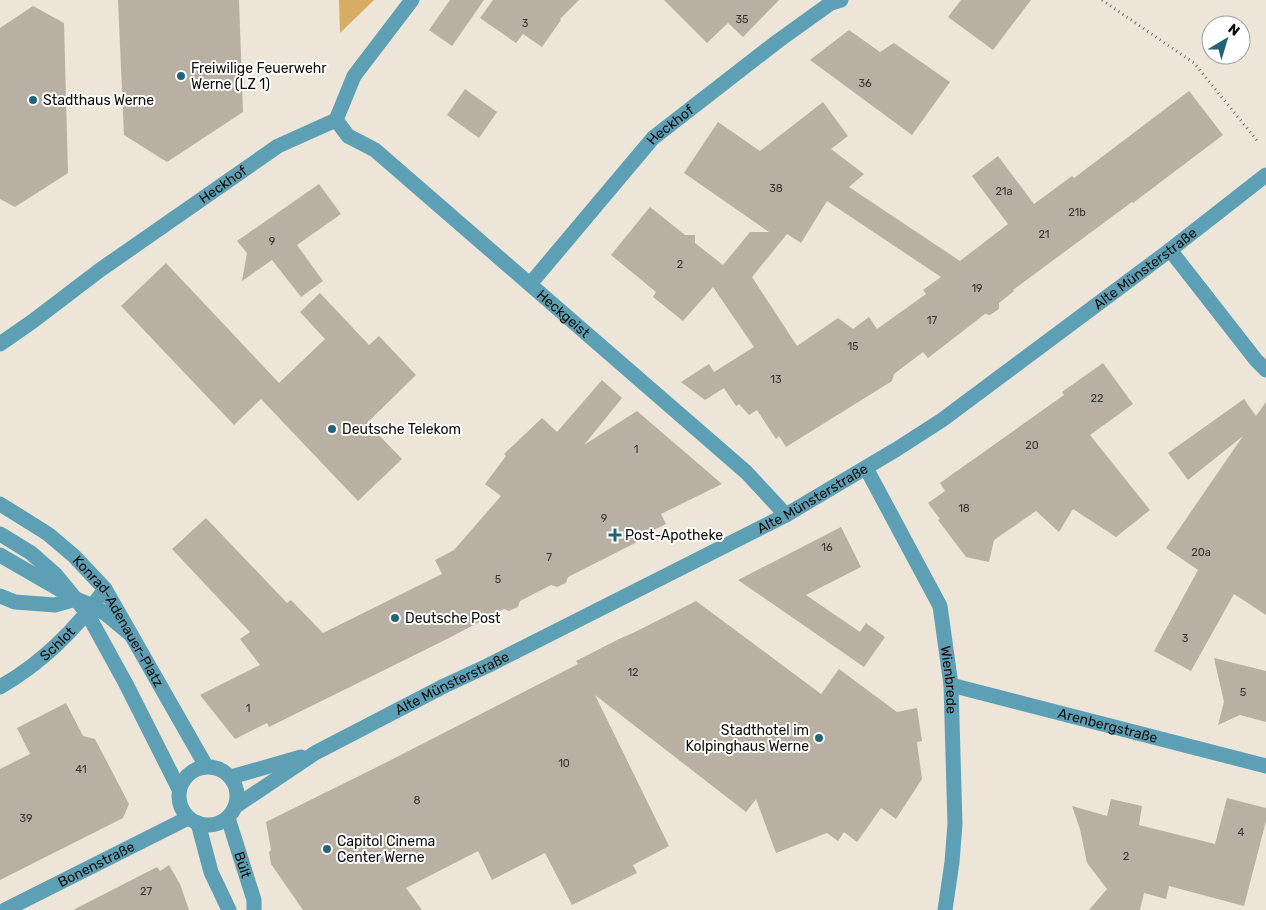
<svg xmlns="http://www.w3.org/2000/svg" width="1266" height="910" viewBox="0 0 1266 910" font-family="Rubik,sans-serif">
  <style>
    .green { fill: #d6ad62 }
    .building { fill: #b7b0a3; fill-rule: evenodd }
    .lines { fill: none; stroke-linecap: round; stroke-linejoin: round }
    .path { stroke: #767168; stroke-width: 3; stroke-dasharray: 1 4; stroke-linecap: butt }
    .lane { stroke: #5da0b5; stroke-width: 15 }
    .street { stroke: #5da0b5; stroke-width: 15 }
    .poi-dot { fill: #236578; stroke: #fff; stroke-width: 2 }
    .labels { text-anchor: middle; stroke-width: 4; stroke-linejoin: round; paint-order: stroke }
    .number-label { font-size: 11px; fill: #39352f }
    .poi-label { font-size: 14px; fill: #0f0c08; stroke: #fff; text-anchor: start }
    .street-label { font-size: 14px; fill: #0f0c08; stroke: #fff }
  </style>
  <rect width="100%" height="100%" fill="#ede5d8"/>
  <polygon class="green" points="339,0 374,0 340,33"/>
  <g class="building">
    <polygon points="118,0 239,0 243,112 167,162 124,135"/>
    <polygon points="450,0 484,0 452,46 429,30"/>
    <polygon points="493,0 579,0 560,19 561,20 542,47 523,34 516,43 480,18"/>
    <polygon points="664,0 779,0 743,37 728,23 707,43"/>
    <polygon points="961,0 1031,0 993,50 948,17"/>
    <polygon points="33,6 64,23 68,173 15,207 0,199 0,28"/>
    <polygon points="849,30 880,52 894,43 950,82 912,135 810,60"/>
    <polygon points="465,89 497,112 479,138 447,115"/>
    <path d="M1189,91L1223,135L1133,203L1132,202L1013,290L1014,291L999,303V309L990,315L985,314L928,358L923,352L894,374L892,381L786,447L779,436L776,439L757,410L749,415L739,404L736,406L724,388L705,400L681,382L709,364L714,372L754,347L713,287L683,321L653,297L656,292L611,255L650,207L685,235H695V243L723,265L750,232H769L684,173L718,122L760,151L823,102L848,136L831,149L864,174L849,187L960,261L1008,224L972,176L998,156L1034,204L1072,176L1074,178ZM827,201L941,277L923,290L926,294L877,329L869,317L853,329L838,318L797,346L752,277L787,234L801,243Z"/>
    <polygon points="319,184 341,214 297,245 323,281 301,297 272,260 242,281 247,253 237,241"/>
    <polygon points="166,263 279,383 325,339 300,312 320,293 369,345 379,336 416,375 367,423 402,459 358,501 261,399 234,425 121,306"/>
    <polygon points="1103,363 1133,404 1090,435 1150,510 1116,537 1073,509 1059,532 1036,511 994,540 989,562 966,557 938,520 940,519 928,503 945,491 940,483 1064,395 1062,392"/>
    <polygon points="602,380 622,398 584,445 637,411 722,484 661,514 666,524 645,534 647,537 568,577 566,583 557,587 551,585 520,601 518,607 509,611 504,609 447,639 269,727 267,723 235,739 200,695 260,665 240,639 250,632 172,549 206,518 287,603 291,600 323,633 442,574 435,560 454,550 501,496 485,484 506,456 504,454 542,418 557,432"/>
    <polygon points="1244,399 1256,416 1266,402 1266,615 1234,594 1191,671 1154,651 1198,570 1166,548 1243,436 1188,480 1168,453"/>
    <polygon points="841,527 861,567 806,595 860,632 866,623 885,637 864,667 738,580"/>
    <polygon points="696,601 821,694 839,669 897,712 917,708 922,741 917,742 922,779 896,819 881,808 857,842 844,832 838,841 827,833 776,853 756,799 746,812 595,695 669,846 633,865 637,873 572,905 545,853 492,880 478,851 406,888 422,910 303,910 271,864 269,852 271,850 266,822 385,763 578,664 576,661 617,640 635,632"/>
    <polygon points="1214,658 1266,671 1266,722 1240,715 1218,725 1224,702"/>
    <polygon points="66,703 83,736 95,739 129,804 123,818 0,880 0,769 30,754 17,728"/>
    <polygon points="1227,798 1266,808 1266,821 1244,906 1169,886 1166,899 1144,893 1140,910 1089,910 1107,889 1087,863 1080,829 1072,806 1107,816 1111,799 1142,806 1139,825 1215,844"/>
    <polygon points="169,865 180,884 189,910 73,910 157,867 160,871"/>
  </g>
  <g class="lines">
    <polyline class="path" points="1102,0 1194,63 1259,143"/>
    <g class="lane">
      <polyline points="0,555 76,599 93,606 106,614 130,634"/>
      <polyline points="0,596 15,602 55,605 76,599"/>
    </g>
    <g class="street">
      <path id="s1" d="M336,120L348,136L375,150L746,472L786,515"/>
      <polyline points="1170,250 1256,360 1266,370"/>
      <path id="s2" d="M531,283L653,138L778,41L831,3L841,0"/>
      <path id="s3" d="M0,344L33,321L100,270L278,146L336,120L354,76L412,0"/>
      <path id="s4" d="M866,468L940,606L951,685L955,824L952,862L945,910"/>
      <path id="s5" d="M0,504L48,534L74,556L105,589L206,766"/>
      <polyline points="0,534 31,553 56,575 87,613 126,684 179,789"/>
      <path id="s6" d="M951,685L1266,766"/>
      <path id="s7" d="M0,687C42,663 77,628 105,589"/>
      <circle cx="208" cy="796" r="29"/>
      <polyline points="231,777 301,757"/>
      <path id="s8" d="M236,806L315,753L444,686L487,666L786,515L897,449L942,420L1170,250L1266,175"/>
      <path id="s9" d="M228,818L254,900V910"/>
      <polyline points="198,823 211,872 229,910"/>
      <path id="s10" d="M5,910L188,818"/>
    </g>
  </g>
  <g class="poi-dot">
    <circle cx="181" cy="76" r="5"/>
    <circle cx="33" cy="100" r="5"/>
    <circle cx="332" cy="429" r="5"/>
    <path d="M612.5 527.5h5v5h5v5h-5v5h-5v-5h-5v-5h5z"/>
    <circle cx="395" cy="618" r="5"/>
    <circle cx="819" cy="738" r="5"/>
    <circle cx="327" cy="849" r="5"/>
  </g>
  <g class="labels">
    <g class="number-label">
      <text x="742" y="23">35</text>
      <text x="525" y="27">3</text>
      <text x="865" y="87">36</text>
      <text x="776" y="192">38</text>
      <text x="1004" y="195">21a</text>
      <text x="1077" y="216">21b</text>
      <text x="1044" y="238">21</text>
      <text x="272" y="245">9</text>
      <text x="680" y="268">2</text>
      <text x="977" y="292">19</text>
      <text x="932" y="324">17</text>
      <text x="853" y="350">15</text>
      <text x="776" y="383">13</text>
      <text x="1097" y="402">22</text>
      <text x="1032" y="449">20</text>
      <text x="636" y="453">1</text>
      <text x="964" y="512">18</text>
      <text x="604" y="522">9</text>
      <text x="827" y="551">16</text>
      <text x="1201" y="556">20a</text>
      <text x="549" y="561">7</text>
      <text x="498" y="583">5</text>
      <text x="1185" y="642">3</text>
      <text x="633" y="676">12</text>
      <text x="1243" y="696">5</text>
      <text x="248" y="712">1</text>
      <text x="564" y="767">10</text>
      <text x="81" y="773">41</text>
      <text x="417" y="804">8</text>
      <text x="26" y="822">39</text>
      <text x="1241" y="836">4</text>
      <text x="1126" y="860">2</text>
      <text x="146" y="895">27</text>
    </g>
    <g class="poi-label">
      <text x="191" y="73">Freiwilige Feuerwehr<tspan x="191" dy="16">Werne (LZ 1)</tspan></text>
      <text x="43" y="105">Stadthaus Werne</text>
      <text x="342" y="434">Deutsche Telekom</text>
      <text x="625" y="540">Post-Apotheke</text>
      <text x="405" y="623">Deutsche Post</text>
      <text x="809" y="735" text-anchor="end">Stadthotel im<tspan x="809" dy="16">Kolpinghaus Werne</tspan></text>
      <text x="337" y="846">Capitol Cinema<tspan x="337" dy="16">Center Werne</tspan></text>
    </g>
    <g class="street-label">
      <text dy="5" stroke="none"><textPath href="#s2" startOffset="211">Heckhof</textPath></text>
      <text dy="5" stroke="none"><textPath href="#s3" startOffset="274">Heckhof</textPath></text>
      <text dy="5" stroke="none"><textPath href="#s8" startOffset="1059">Alte Münsterstraße</textPath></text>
      <text dy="5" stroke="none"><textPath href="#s1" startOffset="300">Heckgeist</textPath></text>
      <text dy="5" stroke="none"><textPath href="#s8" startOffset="654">Alte Münsterstraße</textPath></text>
      <text dy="5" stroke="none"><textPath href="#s5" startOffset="170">Konrad-Adenauer-Platz</textPath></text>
      <text dy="5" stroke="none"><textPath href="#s7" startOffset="72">Schlot</textPath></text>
      <text dy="5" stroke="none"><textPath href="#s4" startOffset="231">Wienbrede</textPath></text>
      <text dy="5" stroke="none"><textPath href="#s8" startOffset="249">Alte Münsterstraße</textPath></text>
      <text dy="5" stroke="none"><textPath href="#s6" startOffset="162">Arenbergstraße</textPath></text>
      <text dy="5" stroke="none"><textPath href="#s9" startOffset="49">Bült</textPath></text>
      <text dy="5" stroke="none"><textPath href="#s10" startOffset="102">Bonenstraße</textPath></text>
    </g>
  </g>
  <g transform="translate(1226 40) rotate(38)"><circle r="24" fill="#ffffff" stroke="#9f9e9c"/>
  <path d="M0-4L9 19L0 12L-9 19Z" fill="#236578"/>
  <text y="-8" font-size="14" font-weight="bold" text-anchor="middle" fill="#0f0c08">N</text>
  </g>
</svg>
